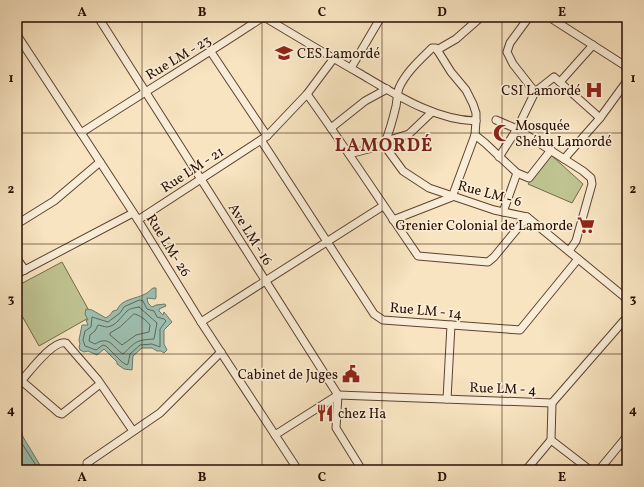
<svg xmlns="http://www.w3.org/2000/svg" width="644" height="487" viewBox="0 0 644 487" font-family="Vollkorn,serif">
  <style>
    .green { fill: #bfc491; stroke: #746848 }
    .water { fill: #9dbfb0; stroke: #6f786a }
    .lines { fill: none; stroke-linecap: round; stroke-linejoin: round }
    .shore { stroke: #636658; stroke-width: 1 }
    .minor-casing { stroke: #5d4330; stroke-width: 9 }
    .minor { stroke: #faedd7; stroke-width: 7 }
    .grid { fill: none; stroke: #290d00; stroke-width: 1; stroke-opacity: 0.55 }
    .labels { text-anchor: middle; stroke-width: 3.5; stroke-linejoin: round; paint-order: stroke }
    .poi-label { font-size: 14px; fill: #290d00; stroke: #faedd7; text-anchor: start }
    .street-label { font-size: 14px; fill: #290d00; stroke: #faedd7 }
    .district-label { font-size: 18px; font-weight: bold; letter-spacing: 1px; fill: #7a1f14; stroke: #faedd7 }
    .neatline { fill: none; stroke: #290d00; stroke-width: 1.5 }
    .grid-label { font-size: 13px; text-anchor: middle; font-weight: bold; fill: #290d00 }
  </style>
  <rect width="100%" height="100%" fill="#f8e4c1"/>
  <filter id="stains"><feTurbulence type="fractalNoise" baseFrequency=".005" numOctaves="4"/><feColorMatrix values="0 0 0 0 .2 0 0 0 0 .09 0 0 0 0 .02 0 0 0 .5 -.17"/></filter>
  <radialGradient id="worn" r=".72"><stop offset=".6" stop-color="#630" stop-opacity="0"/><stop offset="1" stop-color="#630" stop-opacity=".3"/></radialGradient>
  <g class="green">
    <polygon points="551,155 583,184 572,203 528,184"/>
    <polygon points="62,262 92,316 39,346 17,307 17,286"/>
  </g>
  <g class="water">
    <path d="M153,288H156V298L155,299L147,298L148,303L152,307L156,305L165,304L166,306L159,309V311L163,315L164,312L172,322L164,330V344L167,350L164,353L161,351H157L152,348H142L133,356L132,370L124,369L117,364V362L104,349L97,355L88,351L84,352L80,350L79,347L80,344L79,340L82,325H88L86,320H88L85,314L86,309L92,310L106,318L110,315L113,311L117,310C121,299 136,299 145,294C148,293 150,290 153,288Z"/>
    <polygon points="17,422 19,424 23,437 43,470 17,470"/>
  </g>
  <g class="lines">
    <g class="shore">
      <polygon points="140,300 143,301 147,309 154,311 157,317 164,319 166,321 160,329 160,347 152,344 140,345 130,354 128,364 127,365 122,362 106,346 103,345 96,350 85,346 83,340 85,331 91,327 92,317 108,322 120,313 124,307"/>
      <path d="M139,307L157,323L154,339C135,340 136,342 123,354C112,347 110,335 95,344L89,341L90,335L95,331L98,325C100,325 104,327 107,327C116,326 121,317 127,311C130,308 135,308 139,307Z"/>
      <path d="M134,314C139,314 147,321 150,325L149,332L136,335L122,345L110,335V333L120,327Z"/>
      <polyline points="17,432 19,439 39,470"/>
    </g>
    <g class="minor-casing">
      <g id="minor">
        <polyline points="98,17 338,395 336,428 362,470"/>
        <path d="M264,17C296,36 327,55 359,73C395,94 434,120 476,121V113L473,104L466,90L451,72L436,48H432C420,60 406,72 399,88C397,94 397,101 396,106C393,119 389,133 384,145"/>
        <polyline points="529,17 510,43 507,52 513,64 535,92"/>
        <polyline points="549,17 627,67"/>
        <polyline points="17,35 138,220 201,322 298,470"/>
        <polyline points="437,50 456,39 481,17"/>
        <polyline points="211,52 267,136"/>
        <polyline points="351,68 381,17"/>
        <polyline points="560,82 593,45"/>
        <path d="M307,94C345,147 381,202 418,256L488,262L494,257L527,217"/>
        <polyline points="496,120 517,129 583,171 591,178 592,184 576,241 569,251"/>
        <polyline points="331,128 365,101 387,89"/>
        <path d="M81,133C141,94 203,57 263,17"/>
        <polyline points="475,135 485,143 517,173 529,178 551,150"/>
        <polyline points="261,140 374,314 383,320 520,330 578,259"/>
        <polyline points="386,141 409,134 432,112"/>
        <polyline points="384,145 403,171 429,188 494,210 527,217 627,299"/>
        <polyline points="349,154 384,145"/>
        <polyline points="499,157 517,129 535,92 554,77 600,118"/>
        <polyline points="564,159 600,118 627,81"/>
        <polyline points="503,212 517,173"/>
        <polyline points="138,220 267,136 307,94 334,58"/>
        <polyline points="393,220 452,197 475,135 476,121"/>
        <polyline points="17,224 54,201 100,162"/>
        <polyline points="17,259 25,270"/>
        <polyline points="17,274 133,213"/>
        <polyline points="201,322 383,206"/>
        <path d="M100,384L62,414L59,413L24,383L22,380C30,371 54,339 66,343L98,380L133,431"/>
        <polyline points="338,395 552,403 627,317"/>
        <polyline points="447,399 451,325"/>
        <polyline points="275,435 338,395"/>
        <polyline points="551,440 590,470"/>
        <polyline points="87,463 160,413 221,352"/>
        <polyline points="526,470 551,440 552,403"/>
        <polyline points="599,470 627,436"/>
      </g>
    </g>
    <use href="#minor" class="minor"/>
  </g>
  <path class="grid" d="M142,17V470M262,17V470M382,17V470M502,17V470M17,133H627M17,244H627M17,354H627"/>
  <defs>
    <g id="school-bare" transform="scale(1.38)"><path d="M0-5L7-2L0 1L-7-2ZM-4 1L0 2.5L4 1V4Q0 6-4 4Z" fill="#8f2418" stroke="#faedd7" stroke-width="2.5" paint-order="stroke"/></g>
    <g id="hospital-bare" transform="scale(1.38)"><path d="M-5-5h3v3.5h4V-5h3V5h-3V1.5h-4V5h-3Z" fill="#8f2418" stroke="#faedd7" stroke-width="2.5" paint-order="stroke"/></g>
    <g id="mosque-bare" transform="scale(1.38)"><path d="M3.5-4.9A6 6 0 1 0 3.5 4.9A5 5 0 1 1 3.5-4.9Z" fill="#8f2418" stroke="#faedd7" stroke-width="2.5" paint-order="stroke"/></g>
    <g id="supermarket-bare" transform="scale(1.38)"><path d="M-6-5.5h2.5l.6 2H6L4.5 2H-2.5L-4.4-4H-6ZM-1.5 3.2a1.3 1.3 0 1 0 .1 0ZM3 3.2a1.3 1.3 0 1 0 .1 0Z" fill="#8f2418" stroke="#faedd7" stroke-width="2.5" paint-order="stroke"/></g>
    <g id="civic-bare" transform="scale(1.38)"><path d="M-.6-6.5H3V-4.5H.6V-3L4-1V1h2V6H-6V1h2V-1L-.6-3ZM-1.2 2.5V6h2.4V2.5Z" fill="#8f2418" stroke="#faedd7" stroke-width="2.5" paint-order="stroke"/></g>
    <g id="restaurant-bare" transform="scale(1.38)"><path d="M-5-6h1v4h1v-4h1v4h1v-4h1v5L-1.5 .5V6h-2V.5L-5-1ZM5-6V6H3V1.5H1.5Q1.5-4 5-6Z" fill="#8f2418" stroke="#faedd7" stroke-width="2.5" paint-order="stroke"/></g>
  </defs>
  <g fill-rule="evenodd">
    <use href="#school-bare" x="284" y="53"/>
    <use href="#hospital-bare" x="594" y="90"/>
    <use href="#mosque-bare" x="502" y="133"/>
    <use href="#supermarket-bare" x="586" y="225"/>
    <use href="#civic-bare" x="351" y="374"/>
    <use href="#restaurant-bare" x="325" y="413"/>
  </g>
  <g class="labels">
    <g class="poi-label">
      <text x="297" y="58">CES Lamordé</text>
      <text x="581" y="95" text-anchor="end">CSI Lamordé</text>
      <text x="515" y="130">Mosquée<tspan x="515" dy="16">Shéhu Lamordé</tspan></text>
      <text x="573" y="230" text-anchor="end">Grenier Colonial de Lamorde</text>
      <text x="338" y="379" text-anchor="end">Cabinet de Juges</text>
      <text x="338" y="418">chez Ha</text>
    </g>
    <g class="street-label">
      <text transform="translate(178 57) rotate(-31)" y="5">Rue LM - 23</text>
      <text transform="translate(192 169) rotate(-33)" y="5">Rue LM - 21</text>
      <text transform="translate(490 193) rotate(15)" y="5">Rue LM - 6</text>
      <text transform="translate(251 234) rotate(58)" y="5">Ave LM - 16</text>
      <text transform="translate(169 245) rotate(58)" y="5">Rue LM- 26</text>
      <text transform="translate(426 310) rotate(5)" y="5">Rue LM - 14</text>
      <text transform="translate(503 388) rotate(2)" y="5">Rue LM - 4</text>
    </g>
    <g class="district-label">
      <text x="384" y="151">LAMORDÉ</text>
    </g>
  </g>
  <rect width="644" height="487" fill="none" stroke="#f8e4c1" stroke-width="44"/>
  <rect x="22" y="22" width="600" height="443" class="neatline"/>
  <g class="grid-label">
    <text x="82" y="16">A</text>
    <text x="202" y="16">B</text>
    <text x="322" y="16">C</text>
    <text x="442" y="16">D</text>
    <text x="562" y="16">E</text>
    <text x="11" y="82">1</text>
    <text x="633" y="82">1</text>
    <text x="11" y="193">2</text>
    <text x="633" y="193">2</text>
    <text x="11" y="303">3</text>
    <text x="633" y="303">3</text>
    <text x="11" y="414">4</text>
    <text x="633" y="414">4</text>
    <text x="82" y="481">A</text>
    <text x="202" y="481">B</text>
    <text x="322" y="481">C</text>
    <text x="442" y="481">D</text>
    <text x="562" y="481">E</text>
  </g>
  <rect width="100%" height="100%" filter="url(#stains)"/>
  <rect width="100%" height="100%" fill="url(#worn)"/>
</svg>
